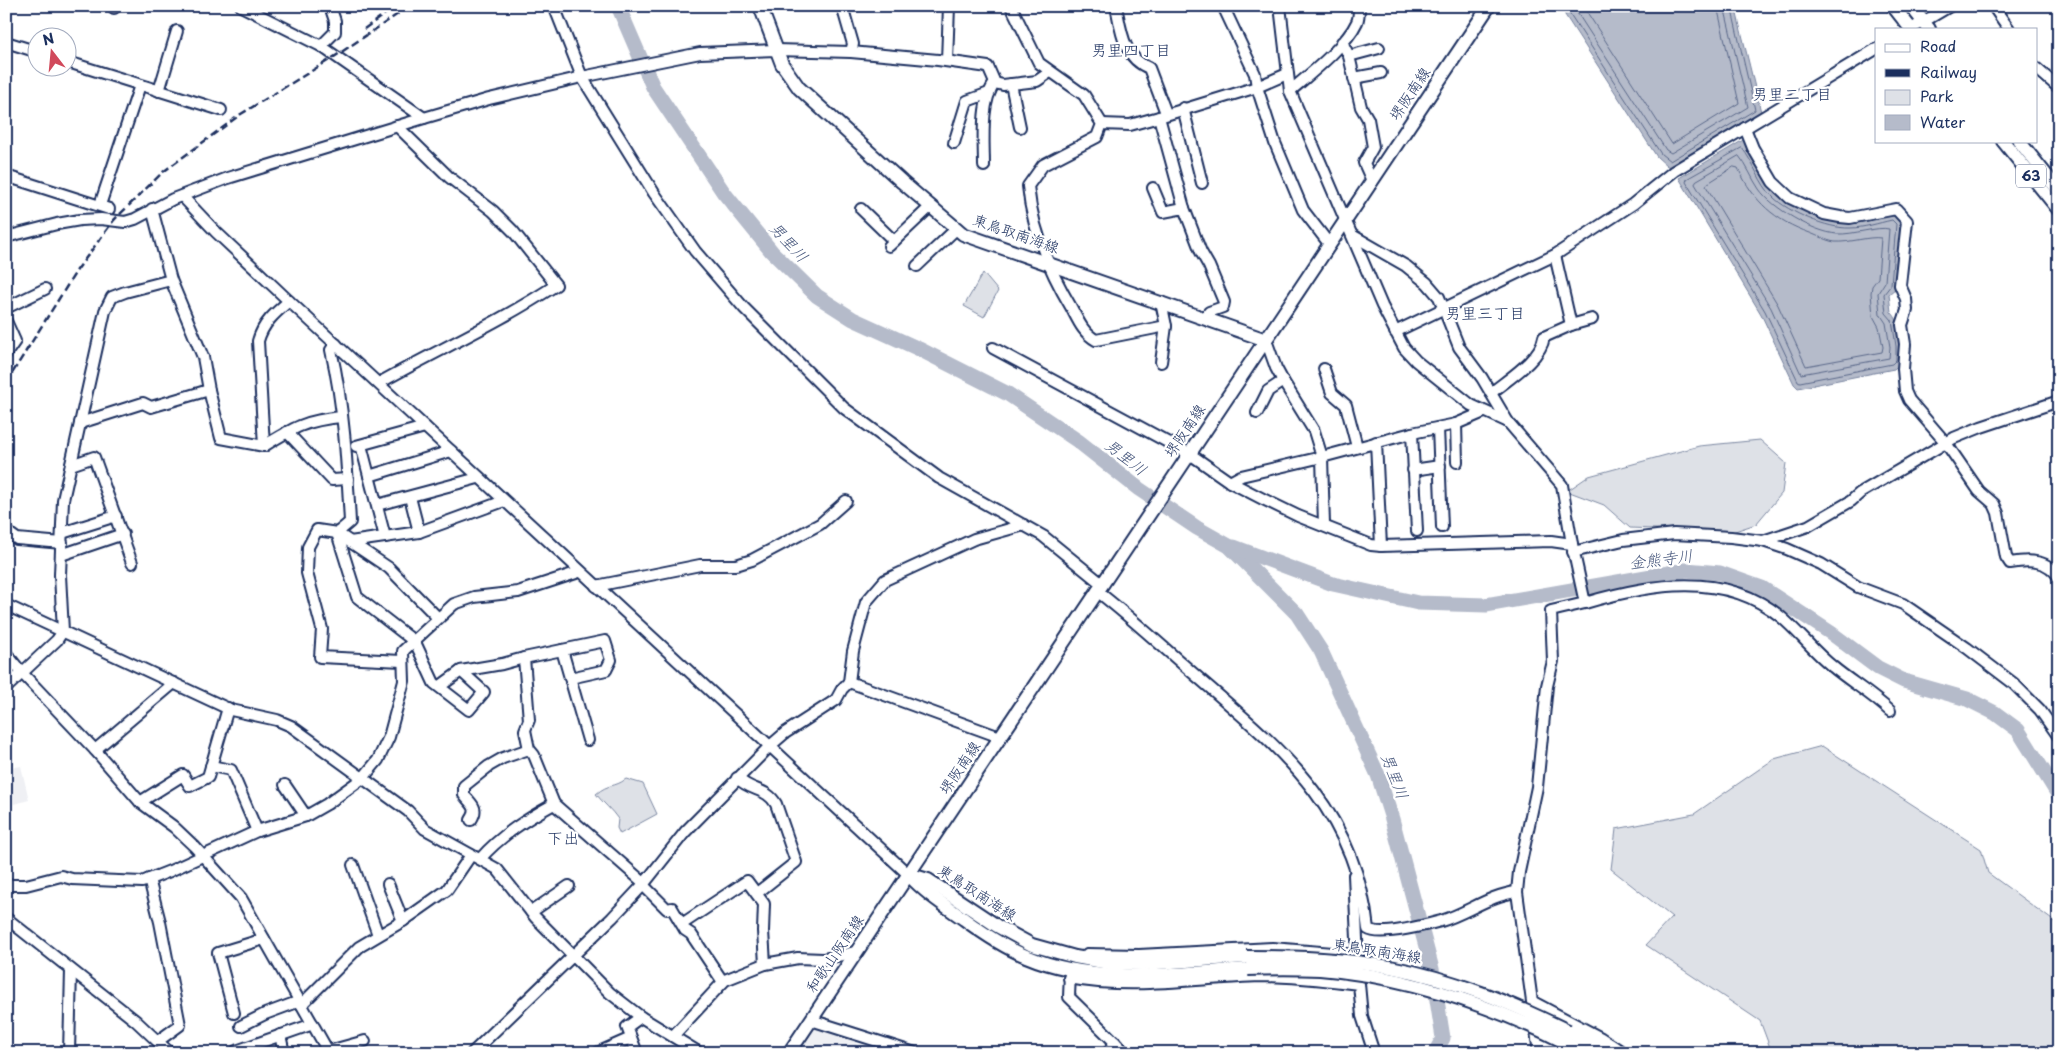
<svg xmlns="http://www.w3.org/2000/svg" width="2065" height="1059" viewBox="0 0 2065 1059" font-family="'Playpen Sans','Klee One',sans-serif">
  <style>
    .built { fill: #eff0f4 }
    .green { fill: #dee1e7; stroke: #7c88a2 }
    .water { fill: #b5bbca; stroke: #77839f }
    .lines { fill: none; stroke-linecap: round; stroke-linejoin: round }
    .shore { stroke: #596789; stroke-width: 1 }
    .river { stroke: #b5bbca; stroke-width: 15 }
    .minor-casing { stroke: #1b2f5e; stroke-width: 14 }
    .major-casing { stroke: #1b2f5e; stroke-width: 16 }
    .minor { stroke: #fff; stroke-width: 10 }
    .major { stroke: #fff; stroke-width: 12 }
    .rail { stroke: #1b2f5e; stroke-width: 2.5; stroke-dasharray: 8 4; stroke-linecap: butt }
    .major-bridge-casing { stroke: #1b2f5e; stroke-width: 16; stroke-linecap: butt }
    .major-bridge { stroke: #fff; stroke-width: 12 }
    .labels { text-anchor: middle; stroke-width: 4.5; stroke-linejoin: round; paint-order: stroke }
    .shield { fill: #fff; stroke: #5f6d8e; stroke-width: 1 }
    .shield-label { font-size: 14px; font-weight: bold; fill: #1b2f5e }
    .street-label { font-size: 15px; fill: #1b2f5e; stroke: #fff }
    .neighbourhood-label { font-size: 16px; fill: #1b2f5e; stroke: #fff }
    .water-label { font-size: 16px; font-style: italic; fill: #49597e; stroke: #fff }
  </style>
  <rect width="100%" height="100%" fill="#fff"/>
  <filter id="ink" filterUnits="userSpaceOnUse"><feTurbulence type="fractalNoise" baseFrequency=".02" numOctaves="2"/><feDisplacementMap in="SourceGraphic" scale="10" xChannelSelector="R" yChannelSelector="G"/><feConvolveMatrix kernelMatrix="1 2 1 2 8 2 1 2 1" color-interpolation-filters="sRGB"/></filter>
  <g filter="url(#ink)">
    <g class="built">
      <polygon points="6,755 10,768 21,766 29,800 6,806"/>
      <polygon points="815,1028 856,1040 857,1053 799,1053"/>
    </g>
    <g class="green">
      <polygon points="983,273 998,291 984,317 964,306"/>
      <polygon points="1760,440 1786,463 1782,493 1756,524 1732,532 1630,528 1604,505 1567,491 1589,476 1699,446"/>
      <polygon points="1822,746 1981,849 1988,873 2059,925 2059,1053 1772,1053 1760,1021 1646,945 1672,917 1611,869 1616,829 1694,814 1774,759"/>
      <path d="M626,779L643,784L657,814L620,834L617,828L618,819C611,809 603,803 596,794C609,783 614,788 626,779Z"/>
    </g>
    <g class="water">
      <polygon points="1564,6 1735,6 1761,112 1672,167 1667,166 1657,157 1565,15"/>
      <path d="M1745,139C1763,178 1773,199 1816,215C1827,219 1837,224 1849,223C1864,223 1880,218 1894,214L1902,223L1896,288L1889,294L1891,312C1903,323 1901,348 1901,363L1894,369L1798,388L1794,384L1761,314L1679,178Z"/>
    </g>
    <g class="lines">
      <g class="shore">
        <polyline points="1569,6 1570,14 1661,154 1670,161 1755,110 1731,6"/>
        <polyline points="1575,6 1576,11 1666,150 1671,153 1748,107 1724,6"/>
        <polyline points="1583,6 1672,144 1739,103 1717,6"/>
        <path d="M1742,148C1754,163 1759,183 1773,197C1788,212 1828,229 1850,228C1864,228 1878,223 1892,220L1896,224L1891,285L1884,294L1886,313L1892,320L1896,346V360L1892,364L1800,382L1798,381L1765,311L1686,182L1687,179Z"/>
        <path d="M1739,156C1747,165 1752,179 1759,189C1772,208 1813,232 1837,234C1853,235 1878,226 1889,229L1885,282L1878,293L1880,314L1886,323L1890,347L1889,358L1801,374L1771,308L1695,184L1696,181Z"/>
        <path d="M1734,167L1738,168C1754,202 1774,220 1810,233C1818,236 1827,241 1835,242C1850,243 1869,236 1881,238L1878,278L1872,286L1871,293L1873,316L1879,327L1883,347L1882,352L1806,366L1778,305L1706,186L1707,184Z"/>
      </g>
      <g class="river">
        <polyline points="618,6 653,87 724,193 772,252 817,296 853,319 919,349 1008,394 1078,441 1139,489 1197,528 1229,546 1297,614 1321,651 1378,775 1392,819 1432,969 1443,1038 1435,1053"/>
        <polyline points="1234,547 1333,584 1418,603 1486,605 1686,570 1720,573 1762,588 1831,633 1878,668 1904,681 1967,699 1995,713 2018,730 2059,796"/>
      </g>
      <g class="minor-casing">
        <g id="minor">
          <polyline points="241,6 321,46 424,118"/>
          <polyline points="554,6 582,77 613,127 654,193 695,251 744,308 844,408 939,478 1043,536 1102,584"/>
          <polyline points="842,6 853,44 851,52"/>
          <path d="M1011,6L1039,63L1084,95L1102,124L1097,137L1043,165L1028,186C1032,229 1049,270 1071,307C1078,320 1083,333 1096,340L1166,326"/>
          <path d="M1116,6C1121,30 1123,58 1149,68L1166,113"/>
          <polyline points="1223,6 1255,74 1257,87 1275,143 1303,210 1330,245"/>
          <polyline points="1280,6 1290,91 1382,306 1404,348 1416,361 1471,405 1508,422 1562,485 1572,544 1585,603 1551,611 1553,661 1547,686 1537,787 1519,872 1517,892 1539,1053"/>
          <polyline points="1993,6 2009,29"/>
          <polyline points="114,8 114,6"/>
          <polyline points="1911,29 1950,6"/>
          <polyline points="6,42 38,52"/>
          <polyline points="1342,42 1349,56 1361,107 1368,119 1373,147 1364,163 1372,181"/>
          <polyline points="321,46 335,32 335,21 330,6"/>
          <polyline points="1349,56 1379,48"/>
          <polyline points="947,61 949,6"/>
          <polyline points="68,62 221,110"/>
          <polyline points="2036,68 2059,88"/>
          <polyline points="1354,78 1381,73"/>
          <polyline points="1011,84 1020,127"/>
          <polyline points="159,91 177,31"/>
          <path d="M1290,91C1310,74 1346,46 1357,22C1359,18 1359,11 1359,6"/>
          <polyline points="1183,108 1202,183"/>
          <polyline points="1159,117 1184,208"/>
          <polyline points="1102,124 1130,125 1159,117 1257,87 1287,74"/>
          <path d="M1745,128L1753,148L1773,182L1790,198L1824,214L1840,217L1850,218L1896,209L1907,221L1900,285L1906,299L1907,310L1902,325L1905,344L1903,369L1905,391L1909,400L1946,443L1979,491L1994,504L1998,513L2006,557L2010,563C2028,560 2049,559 2059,578"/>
          <polyline points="954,143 967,101 989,93"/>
          <path d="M984,166C984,143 980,101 995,83"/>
          <polyline points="6,176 109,209"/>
          <polyline points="1153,188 1163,212 1184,208 1201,252 1209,266 1224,302 1223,307 1209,312 1205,317"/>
          <polyline points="182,196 216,232 289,301 908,874"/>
          <polyline points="100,205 140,85"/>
          <path d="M152,209L171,280L203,357L209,390L221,438L264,446C293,428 306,420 341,417"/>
          <polyline points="861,209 894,241"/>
          <polyline points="1352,235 1406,266 1427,283 1439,297 1459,347 1482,378 1508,422"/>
          <polyline points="6,237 57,224 80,220 101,219 125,222 135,219 173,199 228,178 424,118 489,99 582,77 700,53 776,50 851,52 938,60 988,67 995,83 1003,85 1037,81 1050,72"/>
          <polyline points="889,246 931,206"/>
          <polyline points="1555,255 1571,325"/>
          <polyline points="917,266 957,228"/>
          <polyline points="6,308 45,289"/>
          <polyline points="6,321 15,341 6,354"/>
          <polyline points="1395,332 1555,255 1633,204 1674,171 1876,49"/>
          <polyline points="1266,340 1276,368 1283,381 1314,431 1322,457 1324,525"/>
          <path d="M336,344L331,350C344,406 347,464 350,522L337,533L357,597L415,642L434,683L469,710L484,692L461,671L439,687"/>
          <polyline points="993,348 1190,454 1230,482 1263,499 1298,516 1371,545 1381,546 1551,541 1572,544"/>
          <polyline points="1161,362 1166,326 1161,302"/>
          <polyline points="1324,369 1332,393 1346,405 1357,447"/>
          <path d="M379,383C438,350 500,322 556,285L513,231L493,211L449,177L397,126"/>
          <path d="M1491,393C1508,379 1541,359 1544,337L1571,325L1592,319"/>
          <polyline points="1257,413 1268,391 1283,381"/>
          <polyline points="80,423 143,403 151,407 209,390"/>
          <polyline points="1456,424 1457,462"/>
          <polyline points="1438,428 1442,527"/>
          <polyline points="287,432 332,480 348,479"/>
          <polyline points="1412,433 1417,531"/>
          <polyline points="1376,442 1381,546"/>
          <polyline points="361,445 385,537"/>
          <path d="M264,446L258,341C263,323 275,313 289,301"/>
          <polyline points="356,446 425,427"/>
          <polyline points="71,465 94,457 132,563"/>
          <polyline points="1413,470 1440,466"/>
          <polyline points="369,476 451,451"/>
          <polyline points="1230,482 1241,476 1322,457 1412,433 1456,424 1484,412"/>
          <polyline points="410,497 419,532"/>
          <polyline points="377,505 478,478"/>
          <polyline points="6,531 17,539 62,543"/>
          <polyline points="62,533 116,516"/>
          <polyline points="1763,541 1808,526 1851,501 1860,493 1954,438 1981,427 2059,401"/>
          <polyline points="350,542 419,532 504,501"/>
          <polyline points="1573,552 1623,540 1674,534 1731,537 1763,541 1787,549 1821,564 1858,587 1903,604 1967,648 2013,683 2040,710 2059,737"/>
          <polyline points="61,555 123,534"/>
          <polyline points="596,586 700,565 736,565 752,560 820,524 846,501"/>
          <path d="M1097,591C1133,619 1166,650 1201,680C1284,752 1356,811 1368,929C1380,937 1426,925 1441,921C1468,913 1489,895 1517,892"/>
          <path d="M1585,603C1649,584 1725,570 1781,617C1799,632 1814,652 1833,667C1851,682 1872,694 1890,711"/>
          <polyline points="6,605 231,710 277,720 291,726 408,811 425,829 497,869 535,917 610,993 641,1017 700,1053"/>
          <polyline points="562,650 588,740"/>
          <polyline points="6,653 22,673 95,750 140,802 174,827 194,846 241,898 329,1053"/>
          <polyline points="524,658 529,720 525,730 529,749 534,755 554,804 644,883"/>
          <polyline points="402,661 320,657 322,629 307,573 308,547 317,530 337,533 389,568 438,618"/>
          <polyline points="461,671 502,664 524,658 605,641 611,660 606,670 570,678"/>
          <polyline points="849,682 1000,737"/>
          <polyline points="6,688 57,640 63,631 60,575 63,500 105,311 112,297 125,292 171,280"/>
          <polyline points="95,750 174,683"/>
          <polyline points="211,766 231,770 257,831"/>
          <path d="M737,778C752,792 767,788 776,804L796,862L757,893"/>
          <polyline points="285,785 306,816"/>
          <polyline points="140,802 183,775 190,786 208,777 228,708"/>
          <path d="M471,820C479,808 472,805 464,795V786L489,766L503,758L529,749"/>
          <path d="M480,859C501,835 527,819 554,804"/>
          <polyline points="353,865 378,935"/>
          <polyline points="1354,875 1358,960"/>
          <polyline points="149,879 160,922 180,1025 158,1041"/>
          <polyline points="388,884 403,921"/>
          <polyline points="6,885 26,885 61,876 72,879 142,882 170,871 257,831 306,816 327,804 363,778 378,760 389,737 404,681 403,651 454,604 474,597 518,592 579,572"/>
          <polyline points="643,885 667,909 672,908 685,930 691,934 723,982"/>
          <polyline points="531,912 569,886"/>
          <polyline points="6,918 136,1021 170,1053"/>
          <polyline points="682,924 747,881 764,904 763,931 765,964"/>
          <polyline points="1087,954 1139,955 1272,948 1357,955"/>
          <polyline points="1070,973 1069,997 1126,1053"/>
          <path d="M1069,978C1133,990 1196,978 1260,976C1293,976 1326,980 1359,984L1362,1016L1374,1053"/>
          <polyline points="1533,1002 1601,1038 1624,1053"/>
          <polyline points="302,1004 359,947 403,921 447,890 471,855"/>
          <polyline points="234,1013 218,953 264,939"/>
          <polyline points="811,1020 915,1053"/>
          <polyline points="241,1026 265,1014 300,1001"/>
          <polyline points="280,1035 284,1053"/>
          <polyline points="673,1036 725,980 765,964 798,958 823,959 856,952"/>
          <polyline points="1537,1039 1564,1053"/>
          <polyline points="329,1051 365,1041"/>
          <polyline points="69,1053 71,970"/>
          <polyline points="237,1053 236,1051 313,1024"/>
          <polyline points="472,1053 612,918 643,885 685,832 770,746 785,733 836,700 842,689 849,682 853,651 866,602 885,580 974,539 1024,525"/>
          <polyline points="597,1053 631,1038"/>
          <polyline points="637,1053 627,1027 641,1017"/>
          <polyline points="1108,1053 1115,1042"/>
        </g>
      </g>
      <g class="major-casing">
        <g id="major">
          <polyline points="760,6 782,64 799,88 902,182 963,234 1266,340"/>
          <polyline points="1893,6 1911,29"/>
          <polyline points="1911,6 1929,29"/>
          <polyline points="2003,141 2059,210"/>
          <polyline points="2019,141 2059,191"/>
          <path d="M908,874C924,892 944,905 964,919C983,933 1003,947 1026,956C1095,985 1175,974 1248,969"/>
          <polyline points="908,874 928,880 997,926 1032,945 1075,957 1109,963 1142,964 1246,957"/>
          <polyline points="1568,1031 1607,1053"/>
          <polyline points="1563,1041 1583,1053"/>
          <polyline points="789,1053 1489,6"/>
        </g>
      </g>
      <use href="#minor" class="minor"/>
      <use href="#major" class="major"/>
      <g class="rail">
        <polyline points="364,29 396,6"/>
        <polyline points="6,383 77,270 114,220 163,172 241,114 331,59 410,6"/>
      </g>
      <g class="major-bridge-casing">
        <g id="major-bridge">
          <path d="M1246,957C1295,957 1343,958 1390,967C1453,979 1511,1003 1568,1031"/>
          <path d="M1248,969C1272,968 1296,968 1320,969C1406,976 1486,1003 1563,1041"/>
        </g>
      </g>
      <use href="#major-bridge" class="major-bridge"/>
    </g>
  </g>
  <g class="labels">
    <rect class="shield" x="2016" y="164.5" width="30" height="23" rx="4"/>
    <g class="shield-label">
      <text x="2031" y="181">63</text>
    </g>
    <g class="street-label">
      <text transform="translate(1410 94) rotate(-56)" y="5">堺阪南線</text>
      <text transform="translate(1016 234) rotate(19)" y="5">東鳥取南海線</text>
      <text transform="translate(1185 431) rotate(-56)" y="5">堺阪南線</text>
      <text transform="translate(960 768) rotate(-56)" y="5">堺阪南線</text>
      <text transform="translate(977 893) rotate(33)" y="5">東鳥取南海線</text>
      <text transform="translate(1377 951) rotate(9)" y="5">東鳥取南海線</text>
      <text transform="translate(835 954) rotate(-56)" y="5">和歌山阪南線</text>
    </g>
    <g class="neighbourhood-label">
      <text x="1131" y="56">男里四丁目</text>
      <text x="1792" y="100">男里二丁目</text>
      <text x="1485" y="319">男里三丁目</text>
      <text x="563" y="844">下出</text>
    </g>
    <g class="water-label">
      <text transform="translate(789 242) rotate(47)" y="6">男里川</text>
      <text transform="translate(1126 457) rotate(38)" y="6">男里川</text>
      <text transform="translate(1661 559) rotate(-7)" y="6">金熊寺川</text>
      <text transform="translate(1395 776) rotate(69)" y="6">男里川</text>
    </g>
  </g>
  <rect width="2065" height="1059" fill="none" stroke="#fff" stroke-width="25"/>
  <rect x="12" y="12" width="2040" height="1034" fill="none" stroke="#1b2f5e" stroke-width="2" filter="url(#ink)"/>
  <rect x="1875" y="28" width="162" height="115" fill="#ffffff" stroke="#a4acbf"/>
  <rect x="1885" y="44" width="25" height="8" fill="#ffffff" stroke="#a4acbf"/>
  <text x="1920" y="52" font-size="15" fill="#1b2f5e">Road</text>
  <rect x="1885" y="69" width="25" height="8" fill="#1b2f5e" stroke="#a4acbf"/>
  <text x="1920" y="78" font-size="15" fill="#1b2f5e">Railway</text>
  <rect x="1885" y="90" width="25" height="15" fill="#dee1e7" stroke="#a4acbf"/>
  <text x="1920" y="102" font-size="15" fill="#1b2f5e">Park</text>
  <rect x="1885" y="115" width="25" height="15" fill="#b5bbca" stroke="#a4acbf"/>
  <text x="1920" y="128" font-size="15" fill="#1b2f5e">Water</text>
  <g transform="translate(52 52) rotate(344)"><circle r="24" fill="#ffffff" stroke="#a4acbf"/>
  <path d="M0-4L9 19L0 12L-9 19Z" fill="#d1495b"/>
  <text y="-8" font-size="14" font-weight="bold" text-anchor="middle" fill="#1b2f5e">N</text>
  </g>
</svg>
